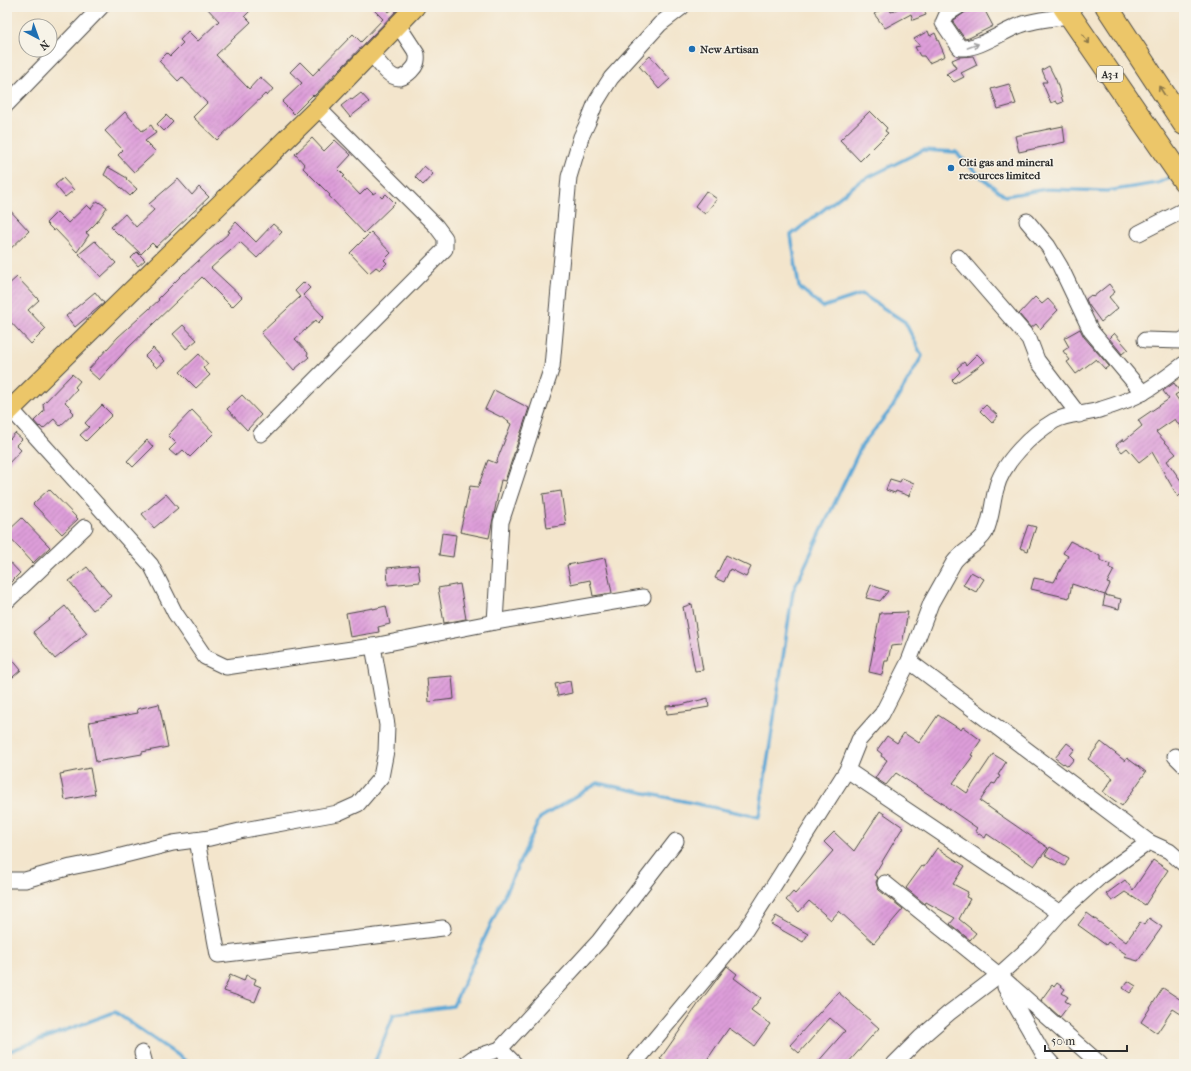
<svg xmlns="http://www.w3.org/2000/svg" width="1191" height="1071" viewBox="0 0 1191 1071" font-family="'IM FELL French Canon',serif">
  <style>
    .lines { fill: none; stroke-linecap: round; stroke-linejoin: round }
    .stream { stroke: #5ea8d6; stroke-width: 3.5 }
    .building { fill: url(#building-hatch) }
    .minor-casing { stroke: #494743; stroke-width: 17 }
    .major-casing { stroke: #494743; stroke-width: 21 }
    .highway-casing { stroke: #494743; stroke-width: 24 }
    .minor { stroke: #fff; stroke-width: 15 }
    .major { stroke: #ecc669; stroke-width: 19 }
    .highway { stroke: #ecc669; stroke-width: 22 }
    .oneway { stroke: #8c784a }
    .oneway2 { stroke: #a0a0a0 }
    .poi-dot { fill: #1f6fb2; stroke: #f7f3e8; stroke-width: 1.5 }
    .labels { text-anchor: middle; stroke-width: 3; stroke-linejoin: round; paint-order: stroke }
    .shield { fill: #f7f3e8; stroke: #686764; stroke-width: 1 }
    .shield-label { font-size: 10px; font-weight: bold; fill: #2b2b2b }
    .poi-label { font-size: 11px; font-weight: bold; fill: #2b2b2b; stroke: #f7f3e8; text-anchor: start }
  </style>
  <defs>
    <pattern id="building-hatch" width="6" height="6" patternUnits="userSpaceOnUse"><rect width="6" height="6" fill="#de9eda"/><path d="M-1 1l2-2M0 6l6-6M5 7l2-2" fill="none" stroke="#b481b1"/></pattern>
  </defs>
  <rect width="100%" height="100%" fill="#f7f3e8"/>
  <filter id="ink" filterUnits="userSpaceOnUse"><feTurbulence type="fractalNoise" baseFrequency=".025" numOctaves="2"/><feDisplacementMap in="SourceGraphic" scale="8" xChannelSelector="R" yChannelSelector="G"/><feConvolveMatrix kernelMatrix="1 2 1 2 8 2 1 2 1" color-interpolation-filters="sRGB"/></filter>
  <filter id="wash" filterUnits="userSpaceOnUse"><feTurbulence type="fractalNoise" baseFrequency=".012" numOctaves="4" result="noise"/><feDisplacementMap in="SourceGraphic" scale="16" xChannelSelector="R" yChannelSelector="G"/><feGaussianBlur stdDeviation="0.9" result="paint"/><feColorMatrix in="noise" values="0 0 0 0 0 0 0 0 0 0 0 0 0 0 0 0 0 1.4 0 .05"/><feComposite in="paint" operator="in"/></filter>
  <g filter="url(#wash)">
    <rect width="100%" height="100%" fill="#f3e5cc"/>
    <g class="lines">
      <g class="stream">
        <polyline points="7,1052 115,1012 190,1064"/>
        <polyline points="374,1064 394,1014 453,1006 540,818 598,783 759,817 793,591 862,445 892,408 922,356 905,322 862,294 823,307 799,287 791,235 859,182 923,150 956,152 981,177 1005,196 1046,189 1107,191 1158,183 1172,176"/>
      </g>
    </g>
    <g id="blocks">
      <g class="building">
        <polygon points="206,7 254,7 245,16 251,22 216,55 249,89 260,77 273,89 267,96 265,94 217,140 193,117 207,103 182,77 178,81 159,61 167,53 170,56 183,43 180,40 188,31 198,41 219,21"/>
        <polygon points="371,7 384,7 389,12 395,7 400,7 314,96 313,95 294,114 282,102 302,83 290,72 300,62 313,75 353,34 361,42 383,19"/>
        <polygon points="885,7 889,7 891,12 901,7 925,7 923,8 926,15 913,20 911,14 885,28 874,14"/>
        <polygon points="976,7 983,7 993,26 969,38 965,39 953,22 954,20 964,13"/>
        <polygon points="928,31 930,36 935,33 945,56 929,63 924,56 920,56 915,47 920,46 914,39"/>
        <polygon points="650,56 670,79 659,89 639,66"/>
        <polygon points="973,56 977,65 961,73 964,77 954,82 946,74 956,68 952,60 959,57"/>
        <polygon points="1049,66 1056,80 1063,102 1058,104 1056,101 1051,103 1042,82 1047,82 1042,70"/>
        <polygon points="1009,84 1016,104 998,109 991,89"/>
        <polygon points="361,93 369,102 350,117 341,106 351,98 352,100"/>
        <polygon points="870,111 887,128 885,131 888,133 860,161 840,140"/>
        <polygon points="125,112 142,131 151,125 156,133 145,141 156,152 134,172 118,155 123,150 105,131"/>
        <polygon points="166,115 173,122 164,131 157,124"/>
        <polygon points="1063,126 1065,142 1019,152 1015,136"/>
        <polygon points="312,138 324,151 335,140 351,155 338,169 345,176 343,177 360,195 367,188 373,194 376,192 382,198 386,194 395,203 364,233 329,196 330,195 303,168 305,165 295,154"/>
        <polygon points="424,166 433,174 423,185 415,177"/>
        <polygon points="108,167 127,178 126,179 137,189 130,196 111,179 104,175"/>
        <polygon points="63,178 74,190 65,197 55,185"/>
        <polygon points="178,179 192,195 199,187 209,197 156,247 152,243 141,254 121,235 120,236 111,227 125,214 136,227 154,210 149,204"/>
        <polygon points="706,191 717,199 705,214 695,206"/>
        <polygon points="97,201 107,207 97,222 86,233 89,235 77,252 55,229 54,231 46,223 57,212 68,223 87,205 91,209"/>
        <polygon points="7,207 29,231 7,252"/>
        <polygon points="236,222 256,242 273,224 282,232 257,258 240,242 211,268 242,297 232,307 202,277 129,347 99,380 88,370 118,337 159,300 158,299 185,272 185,273 230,232 228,231"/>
        <polygon points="371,232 391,253 384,260 387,263 380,270 376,267 369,273 350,253"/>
        <polygon points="95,241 116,263 101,277 79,254"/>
        <polygon points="137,252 145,260 138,266 131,258"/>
        <polygon points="17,277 39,300 28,310 46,329 31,344 7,318 7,286"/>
        <polygon points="304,282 310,288 303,295 324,317 318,323 316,320 295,339 308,353 307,355 309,357 294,370 261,333 300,297 295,291"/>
        <polygon points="1109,284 1115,292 1109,297 1118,308 1101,322 1088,304 1086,299 1091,295 1093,297"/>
        <polygon points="95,292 104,303 75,327 66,316"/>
        <polygon points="1035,297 1042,304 1048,299 1058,310 1040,329 1036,324 1031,328 1019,314"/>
        <polygon points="183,325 197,340 186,349 173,334"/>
        <polygon points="1080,329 1084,337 1109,366 1105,369 1096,359 1076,374 1067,362 1070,360 1063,351 1069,347 1064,338"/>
        <polygon points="1114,333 1128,349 1122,354 1109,338"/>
        <polygon points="153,348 165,361 157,368 145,356"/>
        <polygon points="199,354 208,364 203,368 210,375 196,388 180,372"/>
        <polygon points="977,354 985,362 955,383 952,380 960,372 957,368 964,362 966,365"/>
        <polygon points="72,374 80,381 75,387 77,389 65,402 72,409 71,410 74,413 60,426 54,419 43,429 40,426 39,427 34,421 44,411 43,404"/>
        <polygon points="1174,383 1180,392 1175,395 1184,408 1184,433 1175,419 1156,432 1176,454 1167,461 1184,485 1184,491 1178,497 1152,452 1139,462 1127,448 1122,452 1116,445 1123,439 1124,441 1142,426 1138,420 1169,399 1163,391"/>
        <polygon points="494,390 529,408 505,481 501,480 489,538 460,532 470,486 478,487 488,460 496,463 511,424 508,422 509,421 485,409"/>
        <polygon points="242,395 261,415 247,430 227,409"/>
        <polygon points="102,405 112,415 86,441 80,435 89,427 85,423"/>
        <polygon points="986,405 998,416 992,423 980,411"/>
        <polygon points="192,410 214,433 190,457 183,450 176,456 169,450 176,443 168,435"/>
        <polygon points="15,433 22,439 16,445 21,450 7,465 7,436 10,439"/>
        <polygon points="147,440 153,447 133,467 127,461"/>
        <polygon points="902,478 914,483 909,496 896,491 895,493 886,490 890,479 900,482"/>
        <polygon points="49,489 78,519 62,534 33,504"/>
        <polygon points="561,491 566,525 547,528 543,494"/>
        <polygon points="166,494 178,508 154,528 142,514"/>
        <polygon points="22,518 50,547 33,563 7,535 7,532"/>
        <polygon points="1028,525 1036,527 1028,551 1020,548"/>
        <polygon points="442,533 456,535 453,557 439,555"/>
        <polygon points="1070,541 1100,556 1100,560 1110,564 1109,568 1114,570 1107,583 1110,584 1105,595 1072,584 1069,598 1031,589 1034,578 1054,582 1068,556 1063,553"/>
        <polygon points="726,555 751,567 746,577 730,569 724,582 715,578"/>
        <polygon points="605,558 612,593 593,596 590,580 571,584 567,565"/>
        <polygon points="7,559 20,573 7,586"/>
        <polygon points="418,565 420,582 388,585 387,568"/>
        <polygon points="87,567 111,596 93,610 69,581"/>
        <polygon points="971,572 984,579 976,592 963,585"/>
        <polygon points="460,584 466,619 444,623 438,588"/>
        <polygon points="871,585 888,591 880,601 866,598"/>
        <polygon points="1105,595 1121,599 1119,609 1103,605"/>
        <polygon points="692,604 703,670 695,671 683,607"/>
        <polygon points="65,606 87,633 55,659 33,632"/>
        <polygon points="386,606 390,624 378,627 379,632 350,637 346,613 373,608 373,609"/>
        <polygon points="908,612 902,645 891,646 888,661 885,661 882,675 869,672 880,613"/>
        <polygon points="7,653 21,670 7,682"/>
        <polygon points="452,676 454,699 429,702 427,678"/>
        <polygon points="570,681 572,693 558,696 555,684"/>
        <polygon points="708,698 709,707 692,710 692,711 667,714 666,706 681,705"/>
        <polygon points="159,704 168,747 142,752 142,754 96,762 89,722 138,713 137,709"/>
        <polygon points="938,715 961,730 963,727 981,740 971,755 973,756 953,783 967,793 993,754 1006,762 998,775 1000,776 995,784 992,783 980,801 1048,848 1034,866 987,834 985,838 975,831 977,828 945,806 945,805 896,773 886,785 875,778 887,760 881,756 882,754 877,750 887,736 897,743 904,733 919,743"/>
        <polygon points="1101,742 1125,761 1127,758 1146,772 1122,806 1103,792 1113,778 1088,759"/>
        <polygon points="1067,743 1075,749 1070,755 1074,759 1068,766 1064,763 1063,764 1055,758"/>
        <polygon points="90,768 95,794 65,800 60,774"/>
        <polygon points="880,811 903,827 874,875 878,878 876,882 877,886 879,890 903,909 874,943 839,911 831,920 809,901 799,912 786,900 793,892 795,894 833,851 824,842 834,832 854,851"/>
        <polygon points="1050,847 1069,858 1065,866 1045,855"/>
        <polygon points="937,848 965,866 953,884 968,892 966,897 970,899 959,919 976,933 970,940 950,924 955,918 926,902 925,904 906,888 922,866 924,867"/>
        <polygon points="1153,860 1168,870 1145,905 1125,892 1112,901 1106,894 1125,880 1133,890"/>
        <polygon points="1087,913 1126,942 1140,922 1144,925 1149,918 1162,927 1138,961 1124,957 1126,954 1108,942 1106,945 1078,925"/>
        <polygon points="776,916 808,934 803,942 771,924"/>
        <polygon points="727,966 737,974 734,978 761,998 751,1010 770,1024 754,1046 729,1028 704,1064 668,1064 660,1059 699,1003"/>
        <polygon points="230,975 244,981 246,975 256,979 254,984 261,987 255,1002 224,991"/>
        <polygon points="1128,981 1136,986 1130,993 1123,988"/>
        <polygon points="1057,983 1065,989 1062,993 1068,997 1065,1001 1070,1004 1060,1017 1041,1000 1052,985 1054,987"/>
        <polygon points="1163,988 1184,1002 1184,1016 1173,1009 1157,1033 1141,1022"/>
        <polygon points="838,992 879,1028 847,1064 816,1064 845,1031 830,1018 799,1053 790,1045"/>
      </g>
    </g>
  </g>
  <g filter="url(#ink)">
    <use href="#blocks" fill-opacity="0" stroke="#494743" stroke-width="1"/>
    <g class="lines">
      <g class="minor-casing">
        <g id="minor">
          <path d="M958,7L947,14L943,23L960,48C979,49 1000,33 1018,26C1032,20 1054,18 1070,16"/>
          <path d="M371,53C377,60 389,79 400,78C404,77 408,74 411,71C416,66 418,62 417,54L398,25"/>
          <polyline points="7,104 101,7"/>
          <polyline points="1027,221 1048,246 1060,266 1091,331 1143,393"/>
          <polyline points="1139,233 1184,210"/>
          <polyline points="958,257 1029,339 1037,360 1079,415"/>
          <polyline points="1145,340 1181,341 1184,339"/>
          <polyline points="11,409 151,565 175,613 205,657 226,667 373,646 495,622 643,597"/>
          <polyline points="261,434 445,249 445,238 436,226 318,108"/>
          <polyline points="7,601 85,527"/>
          <polyline points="495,622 501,522 552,367 569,177 581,137 588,122 596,102 604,89 611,78 660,24 682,7"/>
          <polyline points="909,661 1149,842 1169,851 1184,864"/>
          <polyline points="1175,756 1184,765"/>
          <polyline points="847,770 1060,913"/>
          <polyline points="197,840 218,955 443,928"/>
          <polyline points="7,880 25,880 71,867 101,861 173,843 210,838 244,830 338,813 358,804 381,777 386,751 387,725 373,646"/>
          <polyline points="885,883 999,975 1100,1064"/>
          <polyline points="1005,987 1044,1055 1052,1064"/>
          <polyline points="500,1049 515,1064"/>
          <polyline points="142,1053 145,1064"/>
          <polyline points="465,1064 473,1058 500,1049 599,941 676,841"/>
          <path d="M634,1064L745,931L847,770L859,740L882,714L909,661L931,603L954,562C963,550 978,545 985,533C992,519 992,503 996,489C1002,463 1032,434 1054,421C1068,413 1086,415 1102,409C1115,405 1132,399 1144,392C1158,384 1171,374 1184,364"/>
          <polyline points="894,1064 920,1038 949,1013 999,975 1032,945 1060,913 1100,877 1149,842"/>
        </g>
      </g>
      <g class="major-casing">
        <polyline id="major" points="7,413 318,108 415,7"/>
      </g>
      <g class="highway-casing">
        <g id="highway">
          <polyline points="1064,7 1184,181"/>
          <polyline points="1107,7 1184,124"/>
        </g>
      </g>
      <use href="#minor" class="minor"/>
      <use href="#major" class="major"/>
      <use href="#highway" class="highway"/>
    </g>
    <defs><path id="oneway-shaft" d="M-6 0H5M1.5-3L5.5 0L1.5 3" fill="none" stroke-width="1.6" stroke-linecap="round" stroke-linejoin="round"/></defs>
    <g class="oneway">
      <use href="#oneway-shaft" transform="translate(1086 39) rotate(55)"/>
      <use href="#oneway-shaft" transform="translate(1162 91) rotate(-123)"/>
    </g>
    <use class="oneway2" href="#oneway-shaft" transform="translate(973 46) rotate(-20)"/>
  </g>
  <g class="poi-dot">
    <circle cx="692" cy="49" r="4"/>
    <circle cx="951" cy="168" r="4"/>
  </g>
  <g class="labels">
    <rect class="shield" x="1097" y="66" width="26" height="16" rx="3"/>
    <g class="shield-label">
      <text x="1110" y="78">A3-1</text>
    </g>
    <g class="poi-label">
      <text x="700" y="53">New Artisan</text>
      <text x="959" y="166">Citi gas and mineral<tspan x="959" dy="13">resources limited</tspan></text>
    </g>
  </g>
  <rect width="1191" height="1071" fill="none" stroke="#f7f3e8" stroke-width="24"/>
  <g transform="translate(38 38) rotate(139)"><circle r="19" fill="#f7f3e8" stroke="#a5a39c"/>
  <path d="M0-3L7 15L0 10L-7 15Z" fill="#1f6fb2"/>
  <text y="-6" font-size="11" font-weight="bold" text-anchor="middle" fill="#2b2b2b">N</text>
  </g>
  <path d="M1045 1045v6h82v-6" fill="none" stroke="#2b2b2b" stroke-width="2"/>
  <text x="1051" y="1045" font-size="12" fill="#2b2b2b" stroke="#f7f3e8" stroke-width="3" paint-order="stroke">50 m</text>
</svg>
